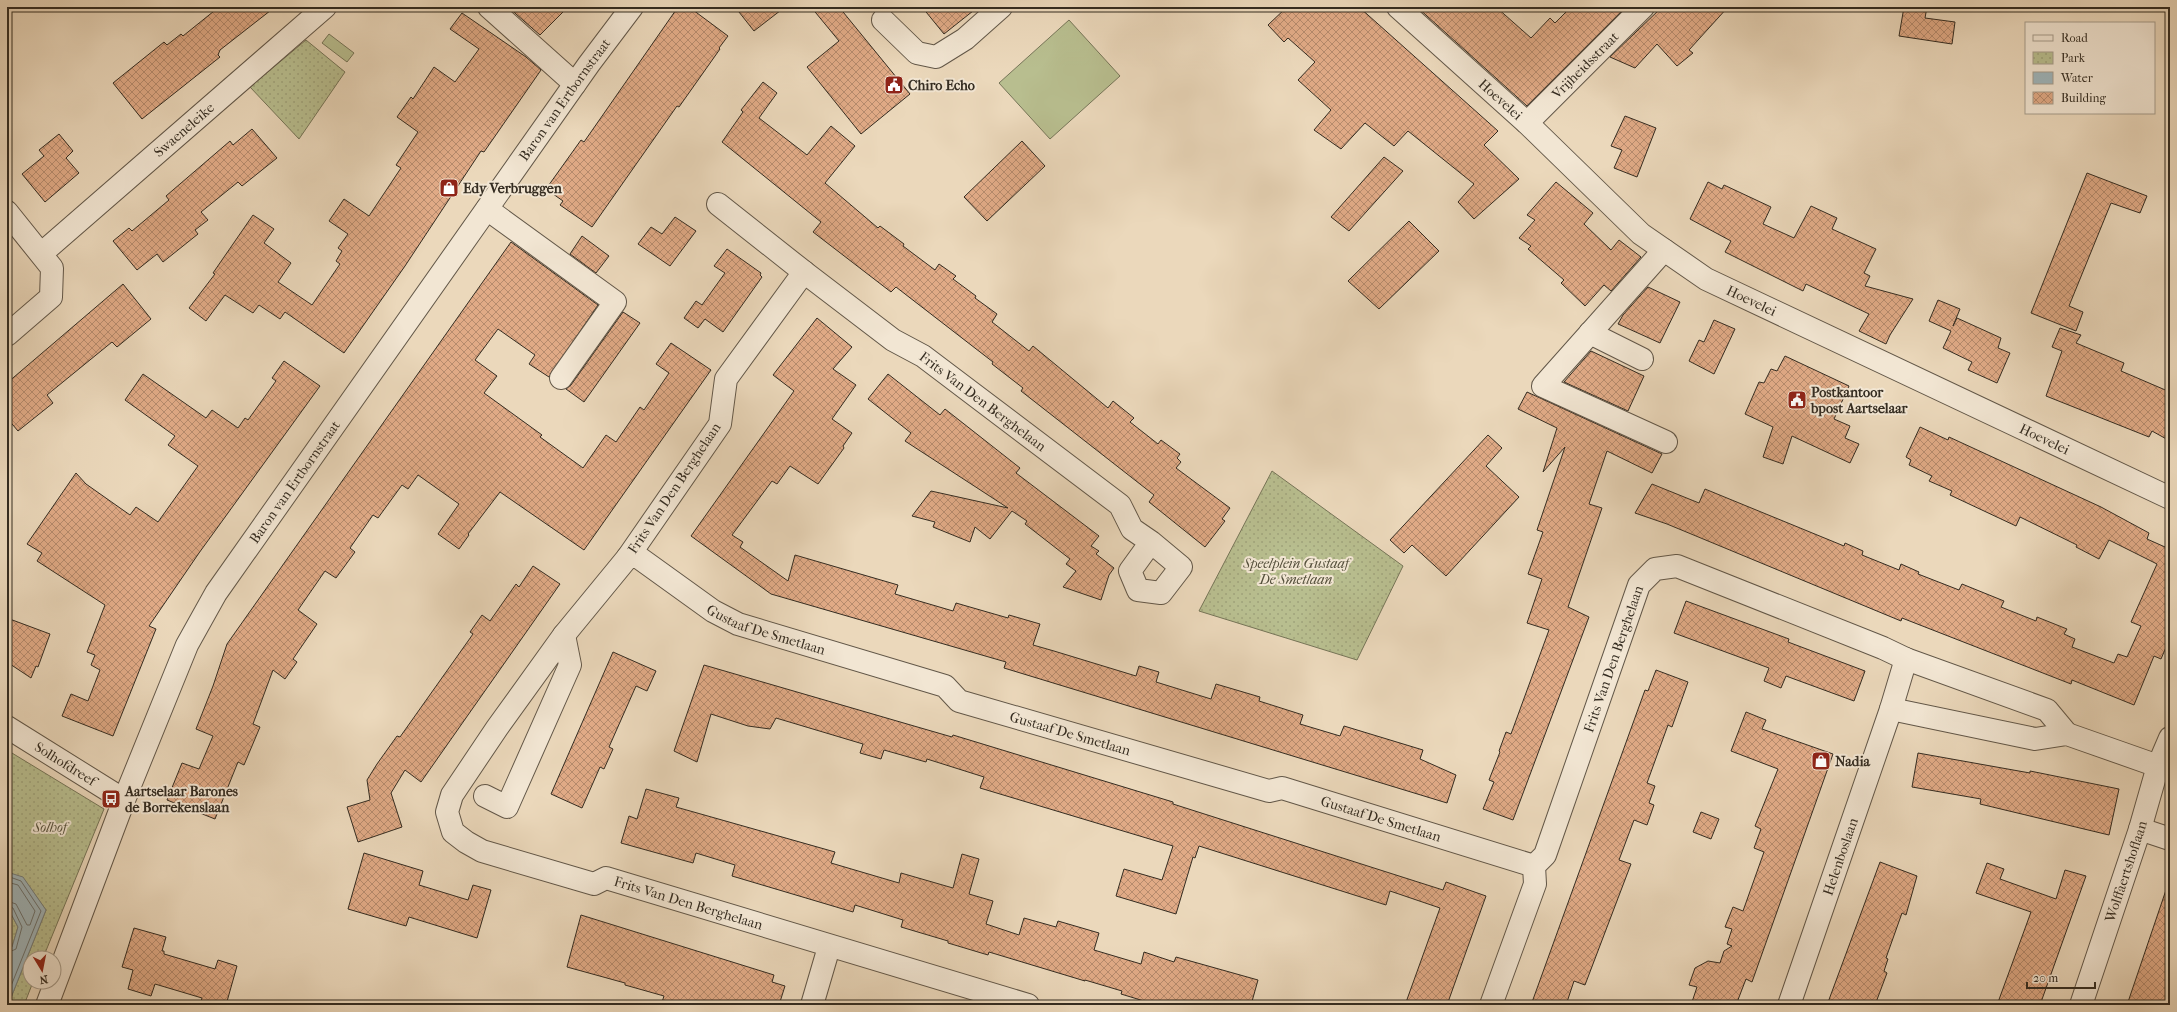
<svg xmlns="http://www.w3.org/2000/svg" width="2177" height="1012" viewBox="0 0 2177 1012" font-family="'IM FELL French Canon',serif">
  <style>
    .grass { fill: #b8be8f; stroke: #767558 }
    .park { fill: url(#park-dots); stroke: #767558 }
    .water { fill: #9fb6bc; stroke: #747f7e }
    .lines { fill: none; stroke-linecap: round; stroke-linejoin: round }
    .shore { stroke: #6a716e; stroke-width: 1 }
    .building { fill: url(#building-cross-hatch); stroke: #342c21 }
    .minor-casing { stroke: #625748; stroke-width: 24 }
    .minor { stroke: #f2e6d3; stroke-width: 22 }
    .labels { text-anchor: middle; stroke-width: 4; stroke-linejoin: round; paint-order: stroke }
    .street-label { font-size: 14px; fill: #342c21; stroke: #f2e6d3 }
    .poi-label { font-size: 14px; font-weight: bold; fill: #342c21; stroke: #f2e6d3; text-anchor: start }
    .park-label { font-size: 14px; font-style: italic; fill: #55503c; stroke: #f2e6d3 }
  </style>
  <defs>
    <pattern id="park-dots" width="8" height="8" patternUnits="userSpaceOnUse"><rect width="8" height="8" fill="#b8be8f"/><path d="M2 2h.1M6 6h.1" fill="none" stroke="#9fa37b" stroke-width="1.8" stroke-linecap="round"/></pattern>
    <pattern id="building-cross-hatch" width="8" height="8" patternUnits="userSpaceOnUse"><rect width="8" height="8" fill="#e0aa86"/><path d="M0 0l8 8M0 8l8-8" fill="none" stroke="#b68b6d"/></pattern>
  </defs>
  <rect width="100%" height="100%" fill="#ebd8bb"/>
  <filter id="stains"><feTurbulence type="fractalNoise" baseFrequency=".005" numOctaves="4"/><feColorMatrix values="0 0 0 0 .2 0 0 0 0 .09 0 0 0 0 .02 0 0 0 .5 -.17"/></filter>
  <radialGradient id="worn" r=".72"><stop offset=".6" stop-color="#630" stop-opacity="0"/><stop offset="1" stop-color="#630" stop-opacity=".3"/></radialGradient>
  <g class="grass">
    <polygon points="1069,20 1120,76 1050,139 999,83"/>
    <polygon points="329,34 354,53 347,62 322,43"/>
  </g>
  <g class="park">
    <polygon points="306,40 345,72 299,139 250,87"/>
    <polygon points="1272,471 1403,566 1357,660 1199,611"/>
    <polygon points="7,750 104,809 43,958 30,958 30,982 33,982 24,1005 8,1005 46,910 23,878 7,872"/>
    <polygon points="7,909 9,910 18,927 12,947 7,949"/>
  </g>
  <polygon class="water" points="7,872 23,877 46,910 8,1005 7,949 12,947 18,927 9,910 7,909"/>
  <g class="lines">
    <g class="shore">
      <polyline points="7,876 21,881 41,911 7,996"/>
      <polyline points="7,882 18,885 35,911 30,925 27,925 16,904 7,901"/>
      <polyline points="7,906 13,908 22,927 16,949 7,953"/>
    </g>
  </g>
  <g class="building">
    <polygon points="219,7 275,7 220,50 218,55 220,57 142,119 113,83 164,42 167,45 181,34 183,36"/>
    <polygon points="508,7 568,7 540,35"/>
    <polygon points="678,7 689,7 728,36 719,48 720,49 679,107 677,106 592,227 560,205 563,201 546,189 581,140 584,142"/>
    <polygon points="735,7 785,7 754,31"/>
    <polygon points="811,7 839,7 910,94 861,134 807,67 839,41"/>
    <polygon points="922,7 978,7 944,34"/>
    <polygon points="1287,7 1359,7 1498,131 1484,145 1519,179 1474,219 1458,202 1474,184 1408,131 1394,146 1365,123 1341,149 1314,130 1331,110 1298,80 1315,62 1288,38 1284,42 1268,25"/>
    <polygon points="1417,7 1496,7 1531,38 1550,18 1555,23 1571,7 1622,7 1624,9 1527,106"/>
    <polygon points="1662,7 1728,7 1689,50 1693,53 1677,66 1657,44 1635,68 1610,57"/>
    <polygon points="1904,7 1927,7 1925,18 1955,22 1952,44 1899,36"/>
    <polygon points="462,13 526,57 541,70 484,152 481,151 405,266 344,353 285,312 280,319 259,305 253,313 225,295 206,321 189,308 215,274 213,273 253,215 274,229 264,243 291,263 278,282 312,305 340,264 336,261 342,251 338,248 348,234 329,221 344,199 369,216 401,168 396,165 418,132 397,117 411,97 413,99 434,67 455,82 479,49 450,29"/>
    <polygon points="763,82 777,93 759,118 807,155 831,126 855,146 825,183 878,228 880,226 904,244 903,246 935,270 939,264 956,276 953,279 976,296 975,298 997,314 992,322 1029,351 1033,346 1108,408 1113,401 1134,418 1130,422 1158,444 1161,440 1180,454 1177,458 1181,462 1176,468 1230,508 1222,519 1225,521 1205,547 1149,502 1154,495 1021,391 1023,388 992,364 993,362 896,287 891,292 813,232 821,222 722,142 743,112 741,110"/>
    <polygon points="1625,116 1656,128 1637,177 1614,168 1622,150 1611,146"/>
    <polygon points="252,129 277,158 242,186 238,182 201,212 208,220 195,230 198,234 163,262 157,254 137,270 113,241 129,228 132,231 169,200 166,196 230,141 233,145"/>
    <polygon points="59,134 73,151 66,158 79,173 45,202 22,174 44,156 39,150"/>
    <polygon points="1022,141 1045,166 987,221 964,197"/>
    <polygon points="1384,157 1403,171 1349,231 1331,217"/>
    <polygon points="2087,173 2147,196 2140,213 2111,203 2069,306 2083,312 2076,331 2031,313"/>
    <polygon points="1556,182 1593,213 1584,224 1611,250 1619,240 1641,257 1611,291 1604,285 1585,306 1561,283 1564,280 1528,249 1531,246 1519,238 1535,220 1527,215"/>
    <polygon points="1708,182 1722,189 1724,185 1771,207 1763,224 1794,238 1811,206 1837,218 1832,229 1876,249 1864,273 1870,276 1865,286 1913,299 1890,335 1886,344 1859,331 1869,314 1806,284 1803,291 1725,252 1731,241 1690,219"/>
    <polygon points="675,217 696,231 670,266 638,244 651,227 662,234"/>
    <polygon points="1409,221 1439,251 1379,309 1348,281"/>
    <polygon points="582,236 609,256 596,273 570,254"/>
    <polygon points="511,242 598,305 549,377 529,364 535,355 498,329 475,360 497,376 484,393 542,435 540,437 583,468 606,435 616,442 640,407 644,410 669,373 656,364 671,343 711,370 584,550 500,492 468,534 469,535 459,549 438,534 459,504 418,475 408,489 402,485 378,518 373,515 350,548 355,552 336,578 325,571 298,610 317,624 293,659 297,662 285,679 273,670 253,724 260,727 244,765 238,762 215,819 167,800 182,763 199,769 213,736 196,729 213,686 227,644"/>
    <polygon points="727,249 761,273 760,275 762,277 723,332 705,319 698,328 684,318 696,301 702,305 725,273 714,266"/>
    <polygon points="123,284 151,319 117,347 112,342 47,395 53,403 18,431 7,418 7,383"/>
    <polygon points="1648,287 1680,302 1660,343 1618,324 1623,315"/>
    <polygon points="1938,300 1960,309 1953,326 1957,318 2001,338 1998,348 2010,353 1997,383 1968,370 1972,362 1943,348 1951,331 1929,321"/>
    <polygon points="623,312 640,323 584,402 566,389 571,385"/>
    <polygon points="817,318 852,347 833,369 856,385 832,419 852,433 843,446 844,448 818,484 790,466 777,484 772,481 732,535 743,542 740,547 788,581 795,555 898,585 895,594 936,606 953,611 956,603 1008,618 1009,615 1040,624 1033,645 1054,651 1136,676 1139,666 1159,672 1156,682 1211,699 1216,684 1260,697 1259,701 1303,715 1300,724 1340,736 1344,726 1423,750 1420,759 1456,775 1447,803 1004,668 1006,662 771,594 691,536 794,391 773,375"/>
    <polygon points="1714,320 1735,329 1714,374 1689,361 1699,340 1704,342"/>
    <polygon points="2060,328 2081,335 2076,343 2124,363 2121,371 2170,392 2170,441 2152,431 2149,437 2046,396 2062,351 2052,347"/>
    <polygon points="1591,351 1644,376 1628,411 1564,382"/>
    <polygon points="1785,356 1849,386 1834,419 1850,426 1845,438 1859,444 1850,463 1792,436 1783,464 1763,457 1773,427 1745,414 1759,382 1764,383 1771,369 1777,371"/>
    <polygon points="284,361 320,386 199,553 149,626 156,629 113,736 62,716 71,694 88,701 100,670 91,665 95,655 87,652 105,605 37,561 42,553 27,544 76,473 86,484 130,515 136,507 158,522 198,466 168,445 175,436 125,400 143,374 206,418 212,410 238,428 245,418 248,420 276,381 272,378"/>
    <polygon points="888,374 940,415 945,409 1020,468 1016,473 1099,536 1091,546 1099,551 1096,554 1114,568 1109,575 1101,600 1063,587 1076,571 1066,564 1070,559 1025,524 1027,521 1012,511 990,539 975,527 970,542 933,527 935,522 912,516 931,491 1008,508 905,441 911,433 868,399"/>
    <polygon points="1527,392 1662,454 1652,473 1607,451 1589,504 1602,508 1568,607 1589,617 1513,820 1483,809 1494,782 1489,780 1500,752 1499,751 1506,732 1511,734 1549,630 1527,623 1542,579 1528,574 1543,532 1537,530 1565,447 1543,472 1557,428 1518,409"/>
    <polygon points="1920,427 1948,440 1949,437 2101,507 2149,533 2147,539 2165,547 2170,535 2170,638 2161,659 2154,656 2134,705 2072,680 2071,684 1902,618 1901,621 1667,524 1635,513 1652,484 1699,503 1705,489 1844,546 1845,543 1863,551 1862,555 1899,570 1901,564 1919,572 1918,574 1959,590 1962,584 2004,601 2001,607 2036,621 2037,617 2067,629 2064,634 2075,639 2072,647 2114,663 2118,654 2127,657 2141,626 2131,622 2157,564 2109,540 2099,559 2076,547 2077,545 2020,517 2016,526 1950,495 1952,491 1929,481 1932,476 1909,465 1911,460 1906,457"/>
    <polygon points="1488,435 1502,448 1486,466 1519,497 1446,576 1412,545 1404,553 1390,540"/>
    <polygon points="533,566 560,584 421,782 405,770 391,793 402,827 358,842 347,807 370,800 367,780 377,764 397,736 400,737 473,634 470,632 482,615 490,621 516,584 519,587"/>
    <polygon points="1686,601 1789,639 1788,642 1865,671 1854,701 1786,676 1781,688 1764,681 1769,668 1674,633"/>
    <polygon points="7,618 50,634 38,667 36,666 31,678 7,662"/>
    <polygon points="613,652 656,671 647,691 636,686 609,747 613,749 604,769 600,767 582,808 551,794"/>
    <polygon points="704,665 914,726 952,737 953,735 1173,802 1173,804 1443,890 1446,882 1486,896 1447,1005 1405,1005 1440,908 1390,891 1386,905 1199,846 1195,858 1193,857 1176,914 1116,896 1124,869 1162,880 1173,846 980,788 984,777 927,759 926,762 884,750 881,759 860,753 863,744 776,718 770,729 748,726 711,714 697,762 674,751"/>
    <polygon points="1656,670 1688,682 1672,727 1668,725 1647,783 1655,786 1649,803 1654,805 1647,825 1634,820 1619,860 1631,864 1585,985 1574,981 1566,1005 1531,1005 1645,690 1648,691"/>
    <polygon points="1746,712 1766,720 1762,729 1833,754 1752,982 1746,979 1736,1005 1691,1005 1697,987 1689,985 1695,968 1708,961 1720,963 1724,951 1732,946 1727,944 1732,929 1725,927 1733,907 1743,911 1764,852 1754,848 1761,829 1755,826 1778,769 1731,751"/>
    <polygon points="1918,753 2030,773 2030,771 2119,789 2109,835 1980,804 1981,799 1912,787"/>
    <polygon points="646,789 679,798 676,807 835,852 831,863 899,883 901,873 953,888 962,854 979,859 969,894 993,901 986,924 1019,935 1024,918 1056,927 1058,921 1099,933 1094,950 1141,964 1144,952 1174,962 1176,957 1258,980 1251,1005 1157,1005 1121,994 1122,991 1085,980 1085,981 989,952 988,955 948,943 948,941 901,927 903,920 855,905 853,912 732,876 735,865 696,853 693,863 621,843 629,816 637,819"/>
    <polygon points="1701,812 1719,819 1711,839 1693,832"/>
    <polygon points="364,853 423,871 419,885 468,900 473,885 491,890 477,938 409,917 406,926 348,909"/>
    <polygon points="1880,862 1917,876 1906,915 1902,913 1886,958 1888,959 1884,971 1887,973 1875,1005 1827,1005"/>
    <polygon points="1987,863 2004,869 2000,879 2056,899 2065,870 2086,876 2040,1005 1997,1005 2031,912 1976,893"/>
    <polygon points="2167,887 2170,887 2170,994 2166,1005 2127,1005"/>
    <polygon points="581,915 774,975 772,982 785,986 779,1005 661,1005 664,996 625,985 625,983 567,967"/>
    <polygon points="134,928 166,937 162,951 164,951 164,954 215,969 218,960 237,966 226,1005 200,1005 202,998 155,984 151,996 128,989 133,970 122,967"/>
  </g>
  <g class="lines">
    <g class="minor-casing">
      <g id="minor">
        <polyline points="489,7 575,84"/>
        <path id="s1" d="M1398,7L1527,123L1641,234L1706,279L2170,498"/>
        <polyline points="883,20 917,53 936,57 965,39 1001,7"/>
        <path id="s2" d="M1527,123L1643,7"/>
        <path id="s3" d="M718,204L804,272L726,379L720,424L628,557L564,635L497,728L452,795L447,812L453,832L466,842L482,851L594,884L606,878L1028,1005"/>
        <polyline points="487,209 615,302 561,378"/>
        <polyline points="7,212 52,268 51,297 7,335"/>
        <polyline points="1664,250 1543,386 1666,442"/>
        <path id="s4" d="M42,253L325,7"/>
        <path id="s5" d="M804,272L893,340L923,356L1120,505L1132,529L1151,542L1130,571L1138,590L1161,593L1181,567L1151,542"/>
        <polyline points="1590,333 1642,359"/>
        <path id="s6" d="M628,557H638L713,611L738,624L945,686L959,701L1269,791L1282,788L1534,866"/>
        <polyline points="1891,709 2035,739 2067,734 2158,766"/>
        <path id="s7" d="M7,727L124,800"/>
        <polyline points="485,796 507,807 570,665 564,635"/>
        <polyline points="2140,829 2170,839"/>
        <path id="s8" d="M47,1005L124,800L187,645L216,593L589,64L632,7"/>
        <polyline points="812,1005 829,947"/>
        <path id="s9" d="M1491,1005L1535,884L1534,866L1545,855L1639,585L1655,569L1677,566L1883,648L1906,659L2047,710L2067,734"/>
        <path id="s10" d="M1789,1005L1891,709L1906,659"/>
        <path id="s11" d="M2081,1005L2140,829L2158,766L2170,738"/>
      </g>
    </g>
    <use href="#minor" class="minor"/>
  </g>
  <defs>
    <g id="civic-square" transform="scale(1)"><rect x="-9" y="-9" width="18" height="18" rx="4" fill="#8f2418" stroke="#f2e6d3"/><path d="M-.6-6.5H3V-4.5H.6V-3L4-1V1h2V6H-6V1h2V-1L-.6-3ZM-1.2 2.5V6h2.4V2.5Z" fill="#fff"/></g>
    <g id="shop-square" transform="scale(1)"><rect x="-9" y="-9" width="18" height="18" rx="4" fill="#8f2418" stroke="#f2e6d3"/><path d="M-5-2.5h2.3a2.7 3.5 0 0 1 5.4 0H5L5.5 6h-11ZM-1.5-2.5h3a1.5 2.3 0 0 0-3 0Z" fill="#fff"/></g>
    <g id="bus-square" transform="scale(1)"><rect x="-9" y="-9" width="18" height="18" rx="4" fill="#8f2418" stroke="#f2e6d3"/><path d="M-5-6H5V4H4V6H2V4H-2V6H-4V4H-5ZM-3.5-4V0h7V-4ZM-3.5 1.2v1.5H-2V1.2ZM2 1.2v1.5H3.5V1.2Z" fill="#fff"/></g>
  </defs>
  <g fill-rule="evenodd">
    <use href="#civic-square" x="894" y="85"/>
    <use href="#shop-square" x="449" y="188"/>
    <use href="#civic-square" x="1797" y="400"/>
    <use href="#shop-square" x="1821" y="761"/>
    <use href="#bus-square" x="111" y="799"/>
  </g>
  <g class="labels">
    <g class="street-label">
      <text dy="5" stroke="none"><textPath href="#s2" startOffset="82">Vrijheidsstraat</textPath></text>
      <text dy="5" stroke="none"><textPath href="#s8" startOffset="1050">Baron van Ertbornstraat</textPath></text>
      <text dy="5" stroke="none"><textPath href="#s1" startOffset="138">Hoevelei</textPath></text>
      <text dy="5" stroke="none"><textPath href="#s4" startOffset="188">Swaeneleike</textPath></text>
      <text dy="5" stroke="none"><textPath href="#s1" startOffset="462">Hoevelei</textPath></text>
      <text dy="5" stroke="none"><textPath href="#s5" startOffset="221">Frits Van Den Berghelaan</textPath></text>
      <text dy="5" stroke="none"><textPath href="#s1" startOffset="786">Hoevelei</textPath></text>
      <text dy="5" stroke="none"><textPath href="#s8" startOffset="582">Baron van Ertbornstraat</textPath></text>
      <text transform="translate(674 488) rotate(-56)" y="5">Frits Van Den Berghelaan</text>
      <text dy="5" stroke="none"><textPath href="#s6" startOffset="159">Gustaaf De Smetlaan</textPath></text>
      <text dy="5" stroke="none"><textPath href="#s9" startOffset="370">Frits Van Den Berghelaan</textPath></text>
      <text dy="5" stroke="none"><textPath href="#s6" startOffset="483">Gustaaf De Smetlaan</textPath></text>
      <text dy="5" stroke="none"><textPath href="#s7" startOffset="69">Solhofdreef</textPath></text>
      <text dy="5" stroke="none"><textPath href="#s6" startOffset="807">Gustaaf De Smetlaan</textPath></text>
      <text dy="5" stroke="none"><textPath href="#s10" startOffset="157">Helenboslaan</textPath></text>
      <text dy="5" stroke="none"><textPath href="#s11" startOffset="141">Wolffaertshoflaan</textPath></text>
      <text dy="5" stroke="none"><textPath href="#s3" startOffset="1035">Frits Van Den Berghelaan</textPath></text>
    </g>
    <g class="poi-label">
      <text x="908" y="90">Chiro Echo</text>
      <text x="463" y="193">Edy Verbruggen</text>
      <text x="1811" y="397">Postkantoor<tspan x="1811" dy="16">bpost Aartselaar</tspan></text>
      <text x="1835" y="766">Nadia</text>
      <text x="125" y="796">Aartselaar Barones<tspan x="125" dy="16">de Borrekenslaan</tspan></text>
    </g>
    <g class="park-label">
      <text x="1296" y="568">Speelplein Gustaaf<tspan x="1296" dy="16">De Smetlaan</tspan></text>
      <text x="50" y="832">Solhof</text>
    </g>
  </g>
  <rect width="2177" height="1012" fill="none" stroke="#ebd8bb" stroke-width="24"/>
  <rect x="8" y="8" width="2161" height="996" fill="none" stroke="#342c21" stroke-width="2"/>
  <rect x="12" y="12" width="2153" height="988" fill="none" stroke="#342c21"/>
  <rect x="2025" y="22" width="130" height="92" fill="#f2e6d3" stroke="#a69c8c"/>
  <rect x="2033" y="35" width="20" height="6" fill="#f2e6d3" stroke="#a69c8c"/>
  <text x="2061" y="42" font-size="12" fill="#342c21">Road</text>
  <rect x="2033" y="52" width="20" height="12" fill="url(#park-dots)" stroke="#a69c8c"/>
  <text x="2061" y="62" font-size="12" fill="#342c21">Park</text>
  <rect x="2033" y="72" width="20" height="12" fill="#9fb6bc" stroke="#a69c8c"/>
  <text x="2061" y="82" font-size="12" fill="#342c21">Water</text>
  <rect x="2033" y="92" width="20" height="12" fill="url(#building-cross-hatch)" stroke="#a69c8c"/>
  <text x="2061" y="102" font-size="12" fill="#342c21">Building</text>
  <g transform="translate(42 970) rotate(170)"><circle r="19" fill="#f2e6d3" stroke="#a69c8c"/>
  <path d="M0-3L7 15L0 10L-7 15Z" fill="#8f2418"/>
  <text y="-6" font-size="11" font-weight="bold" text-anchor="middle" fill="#342c21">N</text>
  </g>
  <path d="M2027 982v6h68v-6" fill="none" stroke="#342c21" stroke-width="2"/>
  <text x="2033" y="982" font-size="12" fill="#342c21" stroke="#f2e6d3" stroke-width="3" paint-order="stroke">20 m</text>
  <rect width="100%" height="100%" filter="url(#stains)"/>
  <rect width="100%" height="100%" fill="url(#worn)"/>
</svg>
